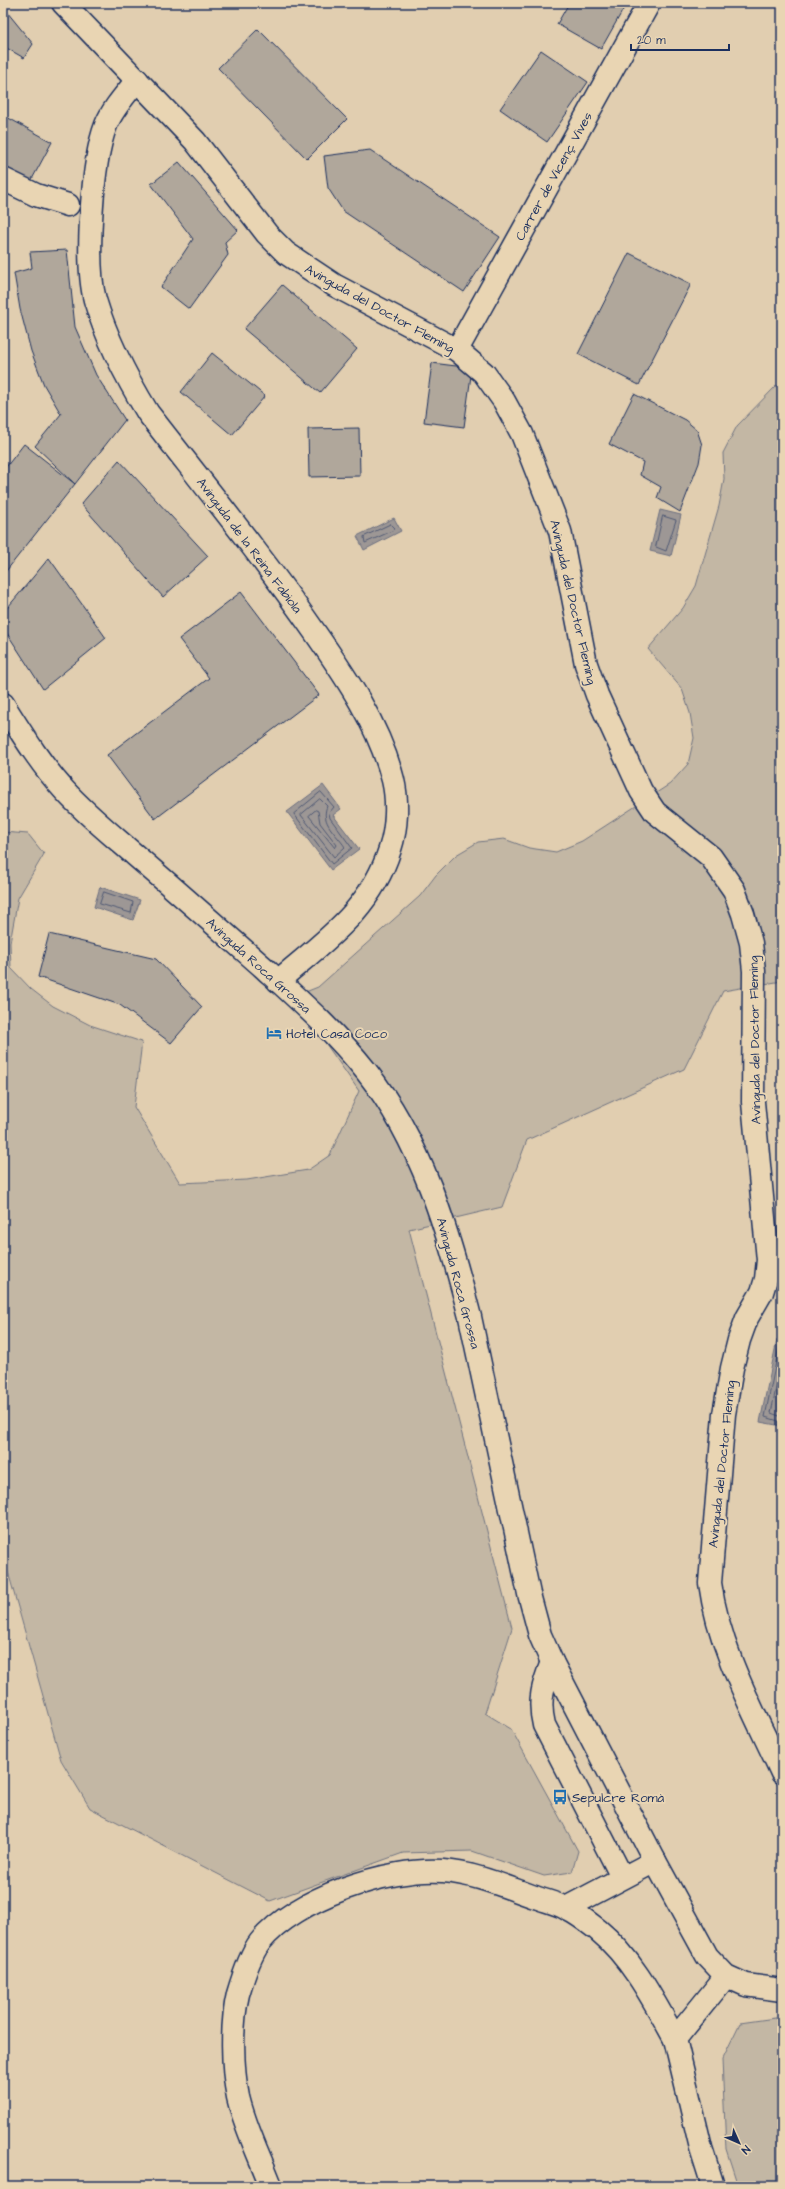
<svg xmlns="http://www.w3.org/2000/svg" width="785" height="2189" viewBox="0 0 785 2189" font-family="'Architects Daughter',sans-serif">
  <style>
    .green { fill: #c3b7a4; stroke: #6f7381 }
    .water { fill: #9d9795; stroke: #696d7f }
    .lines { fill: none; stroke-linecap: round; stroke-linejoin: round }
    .shore { stroke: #4f5974; stroke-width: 1 }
    .building { fill: #b0a79b; stroke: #1b2f5e }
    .street-casing { stroke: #1b2f5e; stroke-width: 25 }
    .street { stroke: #e9d5b3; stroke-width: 22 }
    .labels { text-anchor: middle; stroke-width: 4; stroke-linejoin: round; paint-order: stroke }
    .street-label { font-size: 13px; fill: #1b2f5e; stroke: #e9d5b3 }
    .poi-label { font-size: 13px; fill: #1b2f5e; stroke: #e9d5b3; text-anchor: start }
  </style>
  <rect width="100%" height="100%" fill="#e1ceb0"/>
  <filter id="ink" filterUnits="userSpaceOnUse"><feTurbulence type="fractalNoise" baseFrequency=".025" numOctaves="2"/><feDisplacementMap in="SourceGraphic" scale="8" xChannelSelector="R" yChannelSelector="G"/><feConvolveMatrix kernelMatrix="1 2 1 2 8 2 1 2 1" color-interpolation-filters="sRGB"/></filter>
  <g filter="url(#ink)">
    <g class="green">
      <polygon points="776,386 782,386 782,981 723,991 684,1069 527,1140 502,1207 409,1229 512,1628 485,1713 511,1729 578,1851 572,1872 544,1876 472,1851 403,1853 270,1901 90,1808 61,1760 3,1554 3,832 28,834 44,854 18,898 10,943 11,968 31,989 53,1006 90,1025 142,1042 134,1107 180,1183 247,1180 308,1170 330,1155 359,1091 293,997 318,987 420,896 436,875 456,855 478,842 504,839 529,848 556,852 582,841 670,784 688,764 694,738 690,713 682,689 648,649 683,608 696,586 719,506 724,479 723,453 737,426"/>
      <polygon points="775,2018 782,2018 782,2186 738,2186 726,2149 722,2060 740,2023"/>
    </g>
    <g class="water">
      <polygon points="660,510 681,515 671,556 650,551"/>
      <polygon points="394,518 401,531 364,550 357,536"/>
      <polygon points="323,785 341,809 333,815 359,849 331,870 287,812"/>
      <polygon points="100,887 140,900 133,920 94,907"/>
      <polygon points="777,1340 782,1341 782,1426 760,1422"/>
    </g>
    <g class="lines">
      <g class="shore">
        <polygon points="663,516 676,520 666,551 656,547"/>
        <polygon points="391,524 395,528 394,530 365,543 364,537"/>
        <polygon points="321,792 334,807 329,813 330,818 352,848 332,864 294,814"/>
        <path d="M320,799L327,806C320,823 336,833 345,847L334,857L301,815Z"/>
        <polygon points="316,810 318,811 320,823 337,845 335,848 309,816"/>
        <polygon points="104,892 133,902 131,913 100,904"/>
        <polyline points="782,1344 779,1346 765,1417 782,1422"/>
        <polyline points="782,1358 771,1413 782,1417"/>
      </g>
    </g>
    <g class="building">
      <polygon points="569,3 615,3 624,8 601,49 557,24"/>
      <polygon points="3,7 33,44 24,58 3,46"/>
      <polygon points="258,29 347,119 307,159 218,68"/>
      <polygon points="541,50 588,82 547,142 500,109"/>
      <polygon points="3,115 52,142 31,181 3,166"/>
      <polygon points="370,150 500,237 464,292 343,211 328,188 324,156"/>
      <polygon points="179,162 238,230 225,242 228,255 189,309 161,287 193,239 151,184"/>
      <polygon points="67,250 75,327 96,375 125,420 75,484 35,446 61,414 44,385 31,351 20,309 14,273 32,268 30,252"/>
      <polygon points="629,253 691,284 639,385 578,354"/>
      <polygon points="282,285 357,349 320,393 244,329"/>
      <polygon points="212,353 265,396 232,435 181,392"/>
      <polygon points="432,363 472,368 464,427 424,422"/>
      <polygon points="634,394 685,420 697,430 702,445 699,463 680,512 657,498 661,487 640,475 643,462 609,444"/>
      <polygon points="359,428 360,476 309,477 308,429"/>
      <polygon points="24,444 75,484 3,575 3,471"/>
      <polygon points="119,460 208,556 163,597 81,504"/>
      <polygon points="49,558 106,638 43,689 3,627 3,613"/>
      <polygon points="241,592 319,695 155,819 107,755 209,678 179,639"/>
      <polygon points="49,934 156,959 202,1007 171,1043 120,1005 38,977"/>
    </g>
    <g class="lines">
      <g class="street-casing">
        <g id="street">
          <path d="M63,3L195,141L267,234L286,253L334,285L457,350L484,373L504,401L522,434L560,531L586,664L597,695L641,791L655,812L711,857L734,890L743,914L751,943L754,971L753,1102L768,1260L766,1279L762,1292L747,1318L739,1340L732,1368L724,1414L710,1583C719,1650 754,1712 782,1773"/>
          <path d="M137,80C126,94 113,108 106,125C92,161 85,262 95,300C107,340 126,377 148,413C204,485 262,556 314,631C346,677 379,725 393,780C398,801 397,828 390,849C371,910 324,941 278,981"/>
          <polyline points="3,179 36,195 68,205"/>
          <polyline points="457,350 649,3"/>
          <path d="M3,704C22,734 41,765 65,791C86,814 111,834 135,855C178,892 221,930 263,967C299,1000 336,1033 366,1071C422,1142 448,1231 470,1317L529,1594L540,1635L552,1662L655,1861L707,1956L726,1976L746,1985L782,1990"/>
          <path d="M552,1662C543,1685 538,1700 544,1725L622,1877"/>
          <polyline points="566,1908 655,1861"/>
          <path d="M271,2186C260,2157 245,2127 238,2097C232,2068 231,2023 238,1994C243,1977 250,1955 260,1942C295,1898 389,1867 443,1871C474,1873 506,1887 535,1897C545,1901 557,1903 567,1909C578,1914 589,1923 598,1930C632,1958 654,2001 675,2039"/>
          <polyline points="713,2186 701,2148 675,2039 726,1976"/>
        </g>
      </g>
      <use href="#street" class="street"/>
    </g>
  </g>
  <defs>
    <g id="hotel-bare" transform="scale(1.2)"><path d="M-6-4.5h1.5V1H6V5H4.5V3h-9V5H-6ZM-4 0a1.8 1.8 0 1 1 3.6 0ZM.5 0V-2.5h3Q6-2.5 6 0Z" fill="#1f6fb2" stroke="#e9d5b3" stroke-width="2.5" paint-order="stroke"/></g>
    <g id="bus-bare" transform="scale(1.2)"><path d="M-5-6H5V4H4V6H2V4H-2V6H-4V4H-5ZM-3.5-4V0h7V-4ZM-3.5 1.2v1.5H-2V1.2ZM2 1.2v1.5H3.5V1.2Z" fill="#1f6fb2" stroke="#e9d5b3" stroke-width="2.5" paint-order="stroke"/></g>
  </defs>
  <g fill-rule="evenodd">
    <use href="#hotel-bare" x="274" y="1033"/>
    <use href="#bus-bare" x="560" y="1797"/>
  </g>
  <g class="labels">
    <g class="street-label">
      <text transform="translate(553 176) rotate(-61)" y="5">Carrer de Vicenç Vives</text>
      <text transform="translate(380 308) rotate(29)" y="5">Avinguda del Doctor Fleming</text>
      <text transform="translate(250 545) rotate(53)" y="5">Avinguda de la Reina Fabiola</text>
      <text transform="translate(574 602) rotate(77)" y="5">Avinguda del Doctor Fleming</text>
      <text transform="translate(259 965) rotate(42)" y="5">Avinguda Roca Grossa</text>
      <text transform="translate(754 1040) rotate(-91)" y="5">Avinguda del Doctor Fleming</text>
      <text transform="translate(459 1283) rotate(75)" y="5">Avinguda Roca Grossa</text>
      <text transform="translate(721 1464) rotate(-84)" y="5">Avinguda del Doctor Fleming</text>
    </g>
    <g class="poi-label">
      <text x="286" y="1038">Hotel Casa Coco</text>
      <text x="572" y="1802">Sepulcre Romà</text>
    </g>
  </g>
  <rect width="785" height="2189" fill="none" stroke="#e9d5b3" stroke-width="16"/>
  <rect x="8" y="8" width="769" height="2173" fill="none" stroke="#1b2f5e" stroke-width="1.5" filter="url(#ink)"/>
  <g transform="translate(739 2143) rotate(135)" stroke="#e9d5b3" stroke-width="3" paint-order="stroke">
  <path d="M0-3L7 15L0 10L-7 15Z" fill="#1b2f5e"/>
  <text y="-6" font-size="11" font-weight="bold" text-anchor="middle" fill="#1b2f5e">N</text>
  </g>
  <path d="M631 44v6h98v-6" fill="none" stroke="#1b2f5e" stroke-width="2"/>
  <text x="637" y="44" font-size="12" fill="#1b2f5e" stroke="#e9d5b3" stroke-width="3" paint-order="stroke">20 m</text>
</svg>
